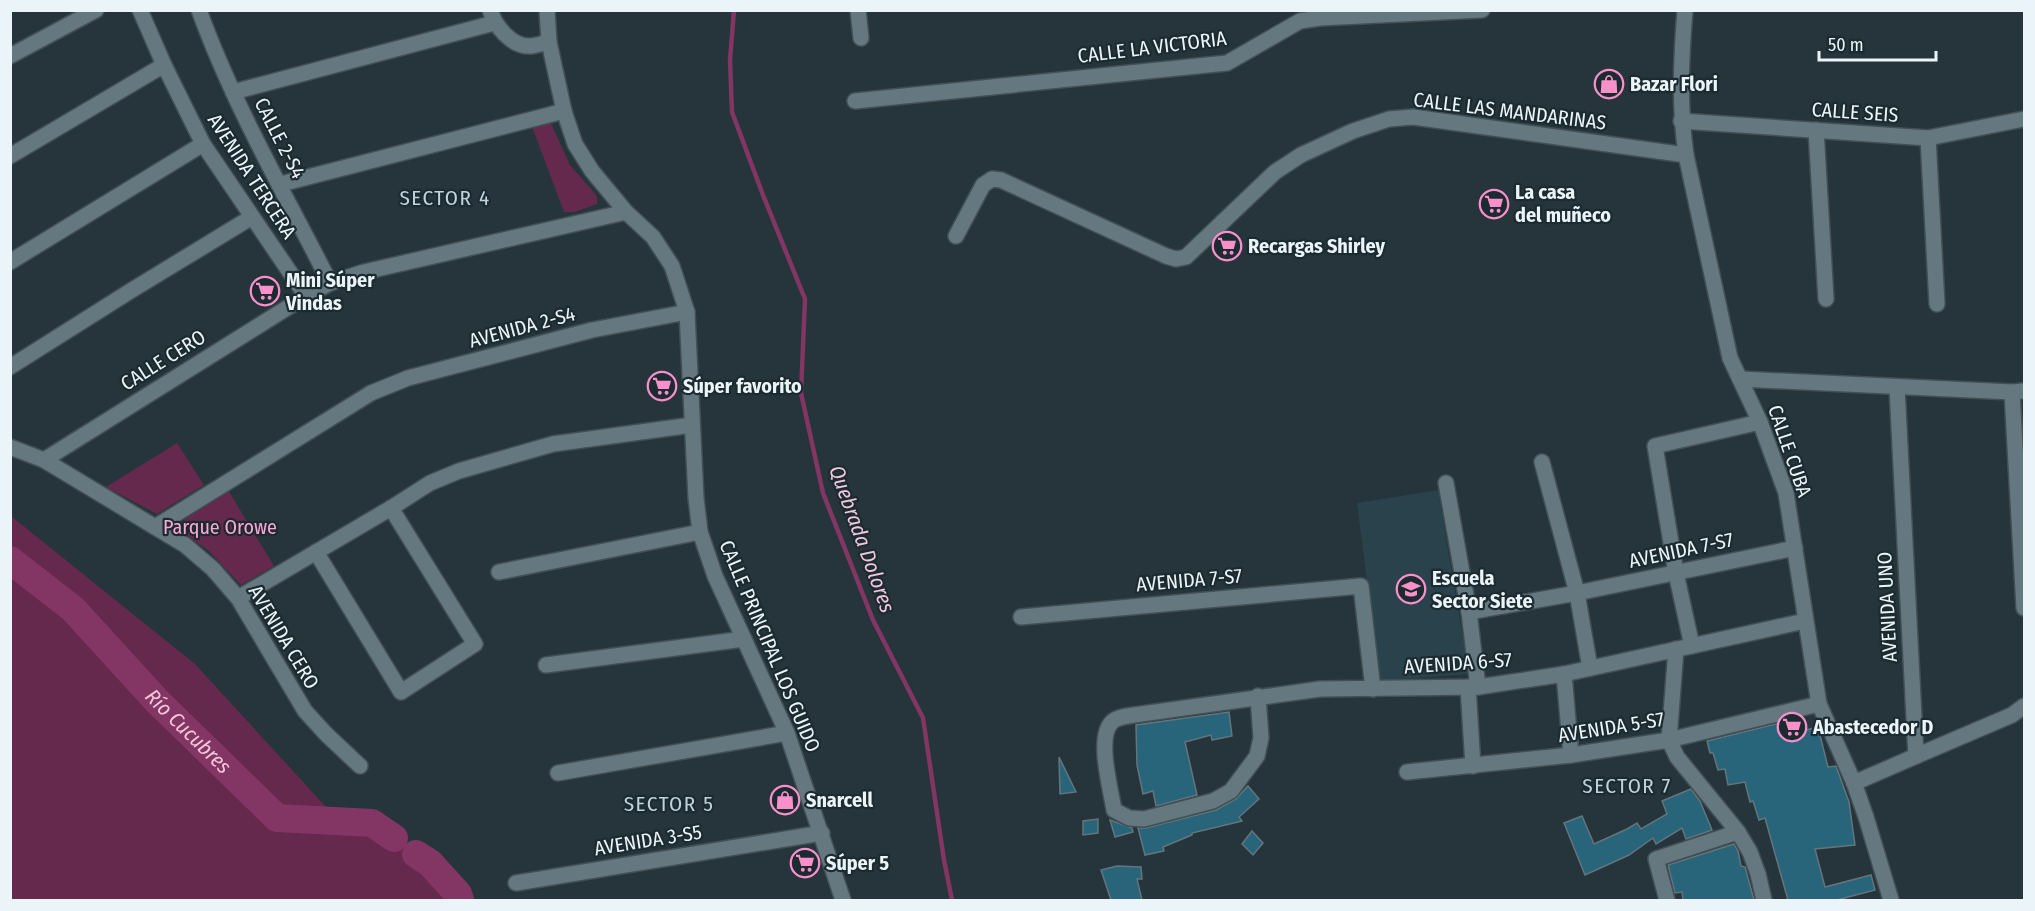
<svg xmlns="http://www.w3.org/2000/svg" width="2035" height="911" viewBox="0 0 2035 911" font-family="'Fira Sans Condensed',sans-serif">
  <style>
    .built { fill: #2a424b }
    .green { fill: #64294c }
    .lines { fill: none; stroke-linecap: round; stroke-linejoin: round }
    .stream { stroke: #833664; stroke-width: 4.5 }
    .river { stroke: #833664; stroke-width: 28 }
    .building { fill: #28657a; stroke: #63757c; stroke-width: 1.5 }
    .minor-casing { stroke: #425056; stroke-width: 18 }
    .minor { stroke: #65777f; stroke-width: 15 }
    .labels { text-anchor: middle; stroke-width: 4.5; stroke-linejoin: round; paint-order: stroke }
    .street-label { font-size: 20px; fill: #ebf5f9; stroke: #1b2b31 }
    .poi-label { font-size: 20px; font-weight: bold; fill: #ebf5f9; stroke: #1b2b31; text-anchor: start }
    .park-label { font-size: 20px; fill: #fea6d6; stroke: #1b2b31 }
    .neighbourhood-label { font-size: 21px; letter-spacing: 1.5px; fill: #c0d3dc; stroke: #1b2b31 }
    .water-label { font-size: 21px; font-style: italic; fill: #f3c6dd; stroke: #1b2b31 }
  </style>
  <rect width="100%" height="100%" fill="#25353b"/>
  <polygon class="built" points="1438,490 1469,674 1380,681 1357,503"/>
  <g class="green">
    <polygon points="548,117 570,165 597,196 597,204 575,212 564,212 531,124"/>
    <polygon points="177,443 204,485 157,514 106,487"/>
    <polygon points="228,490 274,566 241,585 208,550 174,527"/>
    <polygon points="11,516 195,664 326,807 369,827 427,867 447,895 449,900 11,900"/>
  </g>
  <g class="lines">
    <polyline class="stream" points="734,10 730,60 732,112 763,195 805,299 801,393 823,493 873,620 923,718 944,860 952,900"/>
    <g class="river">
      <path id="s1" d="M10,560L73,609L157,701L277,818L372,823L394,838"/>
      <polyline points="416,854 430,863 458,894 460,900"/>
    </g>
  </g>
  <g class="building">
    <polygon points="1229,712 1232,736 1212,740 1211,735 1185,742 1197,795 1156,806 1153,791 1143,794 1137,765 1136,725"/>
    <polygon points="1780,723 1783,736 1818,727 1828,767 1836,766 1849,802 1855,845 1815,849 1825,887 1871,875 1875,890 1837,900 1788,900 1765,818 1759,820 1753,801 1750,802 1745,782 1728,785 1725,769 1718,770 1713,753 1710,753 1707,741"/>
    <polygon points="1059,757 1076,792 1060,794"/>
    <polygon points="1248,786 1259,799 1239,817 1242,821 1192,833 1192,835 1163,847 1164,851 1145,855 1138,828 1146,828 1216,810 1236,799"/>
    <polygon points="1691,789 1700,801 1712,830 1686,839 1682,828 1656,844 1653,838 1629,855 1585,875 1564,823 1582,816 1594,844 1627,829 1637,823 1641,829 1667,814 1662,801"/>
    <polygon points="1098,819 1098,833 1083,835 1083,821"/>
    <polygon points="1110,820 1132,828 1133,832 1115,837"/>
    <polygon points="1252,831 1263,843 1253,855 1242,844"/>
    <polygon points="1734,844 1738,851 1741,866 1745,867 1754,900 1683,900 1682,892 1675,893 1668,865"/>
    <polygon points="1117,866 1141,867 1142,879 1137,879 1142,900 1111,900 1101,870"/>
  </g>
  <g class="lines">
    <g class="minor-casing">
      <g id="minor">
        <polyline points="140,10 164,65 203,144 306,296"/>
        <path d="M199,10C233,104 285,194 330,283"/>
        <path d="M490,10C495,26 511,46 529,46C535,46 543,43 549,42"/>
        <polyline points="547,10 549,42 564,111 575,144 592,171 626,212 653,237 672,266 687,312 696,498 700,532 715,576 787,733 843,900"/>
        <polyline points="858,10 861,38"/>
        <path d="M1685,10C1681,59 1679,106 1686,155L1730,358L1760,422L1786,493L1819,704L1854,783L1866,817L1891,900"/>
        <polyline points="10,56 96,10"/>
        <polyline points="233,92 494,23"/>
        <polyline points="855,101 1227,63 1300,21 1320,18 1482,10"/>
        <polyline points="1681,121 1928,138 2024,119"/>
        <polyline points="1816,130 1826,299"/>
        <polyline points="1928,138 1937,304"/>
        <polyline points="10,156 164,65"/>
        <polyline points="281,184 564,111"/>
        <polyline points="956,236 983,185 992,179 1001,180 1166,256 1176,259 1186,257 1275,172 1301,155 1353,131 1389,119 1413,117 1686,155"/>
        <polyline points="10,262 203,144"/>
        <polyline points="10,367 132,290 252,217"/>
        <polyline points="1740,379 2012,392 2024,391"/>
        <polyline points="2012,392 2024,608"/>
        <polyline points="10,447 44,460 155,527 185,545 213,569 238,598 305,711 326,734 360,766"/>
        <polyline points="44,460 306,296 330,283 364,272 626,212"/>
        <polyline points="1542,462 1577,593 1590,668"/>
        <polyline points="1446,483 1469,612 1478,687"/>
        <polyline points="155,527 371,393 408,378 592,330 687,312"/>
        <polyline points="316,552 401,692 475,644 391,508"/>
        <polyline points="499,572 700,532"/>
        <polyline points="238,598 391,508 430,483 459,471 553,444 692,425"/>
        <polyline points="1469,612 1577,593 1795,548"/>
        <polyline points="1021,617 1361,586 1373,689"/>
        <polyline points="1692,646 1676,573 1655,446 1760,422"/>
        <polyline points="1676,649 1669,740 1677,757 1738,832 1750,852 1758,874 1764,900"/>
        <polyline points="546,665 744,639"/>
        <polyline points="1564,674 1571,755"/>
        <polyline points="1468,687 1473,766"/>
        <path d="M1258,696L1261,738L1257,756L1231,791L1213,801L1144,819L1129,818L1114,810C1111,790 1096,737 1112,722C1117,717 1127,716 1134,715L1320,689L1478,687L1564,674L1805,621"/>
        <polyline points="1916,756 2012,715 2024,706"/>
        <polyline points="1407,772 1571,755 1669,740 1819,704"/>
        <polyline points="558,773 787,733"/>
        <polyline points="1854,783 1916,756 1897,388"/>
        <polyline points="516,883 822,833"/>
        <polyline points="1667,900 1656,859 1738,832"/>
      </g>
    </g>
    <use href="#minor" class="minor"/>
  </g>
  <defs>
    <g id="shop-ring" transform="scale(1.5)"><circle r="9.5" fill="#1b2b31" stroke="#f990ca" stroke-width="1.5"/><path d="M-5-2.5h2.3a2.7 3.5 0 0 1 5.4 0H5L5.5 6h-11ZM-1.5-2.5h3a1.5 2.3 0 0 0-3 0Z" fill="#f990ca"/></g>
    <g id="supermarket-ring" transform="scale(1.5)"><circle r="9.5" fill="#1b2b31" stroke="#f990ca" stroke-width="1.5"/><path d="M-6-5.5h2.5l.6 2H6L4.5 2H-2.5L-4.4-4H-6ZM-1.5 3.2a1.3 1.3 0 1 0 .1 0ZM3 3.2a1.3 1.3 0 1 0 .1 0Z" fill="#f990ca"/></g>
    <g id="school-ring" transform="scale(1.5)"><circle r="9.5" fill="#1b2b31" stroke="#f990ca" stroke-width="1.5"/><path d="M0-5L7-2L0 1L-7-2ZM-4 1L0 2.5L4 1V4Q0 6-4 4Z" fill="#f990ca"/></g>
  </defs>
  <g fill-rule="evenodd">
    <use href="#shop-ring" x="1609" y="84"/>
    <use href="#supermarket-ring" x="1494" y="204"/>
    <use href="#supermarket-ring" x="1227" y="246"/>
    <use href="#supermarket-ring" x="265" y="291"/>
    <use href="#supermarket-ring" x="662" y="386"/>
    <use href="#school-ring" x="1411" y="589"/>
    <use href="#supermarket-ring" x="1792" y="727"/>
    <use href="#shop-ring" x="785" y="800"/>
    <use href="#supermarket-ring" x="805" y="863"/>
  </g>
  <g class="labels">
    <g class="street-label">
      <text transform="translate(1152 47) rotate(-7)" y="7">CALLE LA VICTORIA</text>
      <text transform="translate(1510 111) rotate(7)" y="7">CALLE LAS MANDARINAS</text>
      <text transform="translate(1855 112) rotate(4)" y="7">CALLE SEIS</text>
      <text transform="translate(280 138) rotate(63)" y="7">CALLE 2-S4</text>
      <text transform="translate(252 176) rotate(57)" y="7">AVENIDA TERCERA</text>
      <text transform="translate(522 327) rotate(-15)" y="7">AVENIDA 2-S4</text>
      <text transform="translate(163 360) rotate(-32)" y="7">CALLE CERO</text>
      <text transform="translate(1790 451) rotate(71)" y="7">CALLE CUBA</text>
      <text transform="translate(1681 550) rotate(-12)" y="7">AVENIDA 7-S7</text>
      <text transform="translate(1189 580) rotate(-5)" y="7">AVENIDA 7-S7</text>
      <text transform="translate(1887 607) rotate(-93)" y="7">AVENIDA UNO</text>
      <text transform="translate(284 637) rotate(59)" y="7">AVENIDA CERO</text>
      <text transform="translate(770 646) rotate(67)" y="7">CALLE PRINCIPAL LOS GUIDO</text>
      <text transform="translate(1458 663) rotate(-4)" y="7">AVENIDA 6-S7</text>
      <text transform="translate(1611 727) rotate(-9)" y="7">AVENIDA 5-S7</text>
      <text transform="translate(648 840) rotate(-9)" y="7">AVENIDA 3-S5</text>
    </g>
    <g class="poi-label">
      <text x="1630" y="91">Bazar Flori</text>
      <text x="1515" y="199">La casa<tspan x="1515" dy="23">del muñeco</tspan></text>
      <text x="1248" y="253">Recargas Shirley</text>
      <text x="286" y="287">Mini Súper<tspan x="286" dy="23">Vindas</tspan></text>
      <text x="683" y="393">Súper favorito</text>
      <text x="1432" y="585">Escuela<tspan x="1432" dy="23">Sector Siete</tspan></text>
      <text x="1813" y="734">Abastecedor D</text>
      <text x="806" y="807">Snarcell</text>
      <text x="826" y="870">Súper 5</text>
    </g>
    <g class="park-label">
      <text x="220" y="534">Parque Orowe</text>
    </g>
    <g class="neighbourhood-label">
      <text x="445" y="205">SECTOR 4</text>
      <text x="1627" y="793">SECTOR 7</text>
      <text x="669" y="811">SECTOR 5</text>
    </g>
    <g class="water-label">
      <text transform="translate(862 539) rotate(70)" y="7">Quebrada Dolores</text>
      <text dy="7" stroke="none"><textPath href="#s1" startOffset="248">Río Cucubres</textPath></text>
    </g>
  </g>
  <rect width="2035" height="911" fill="none" stroke="#ebf5f9" stroke-width="24"/>
  <path d="M1819 51v9h117v-9" fill="none" stroke="#ebf5f9" stroke-width="3"/>
  <text x="1828" y="51" font-size="18" fill="#ebf5f9" stroke="#1b2b31" stroke-width="4.5" paint-order="stroke">50 m</text>
</svg>
